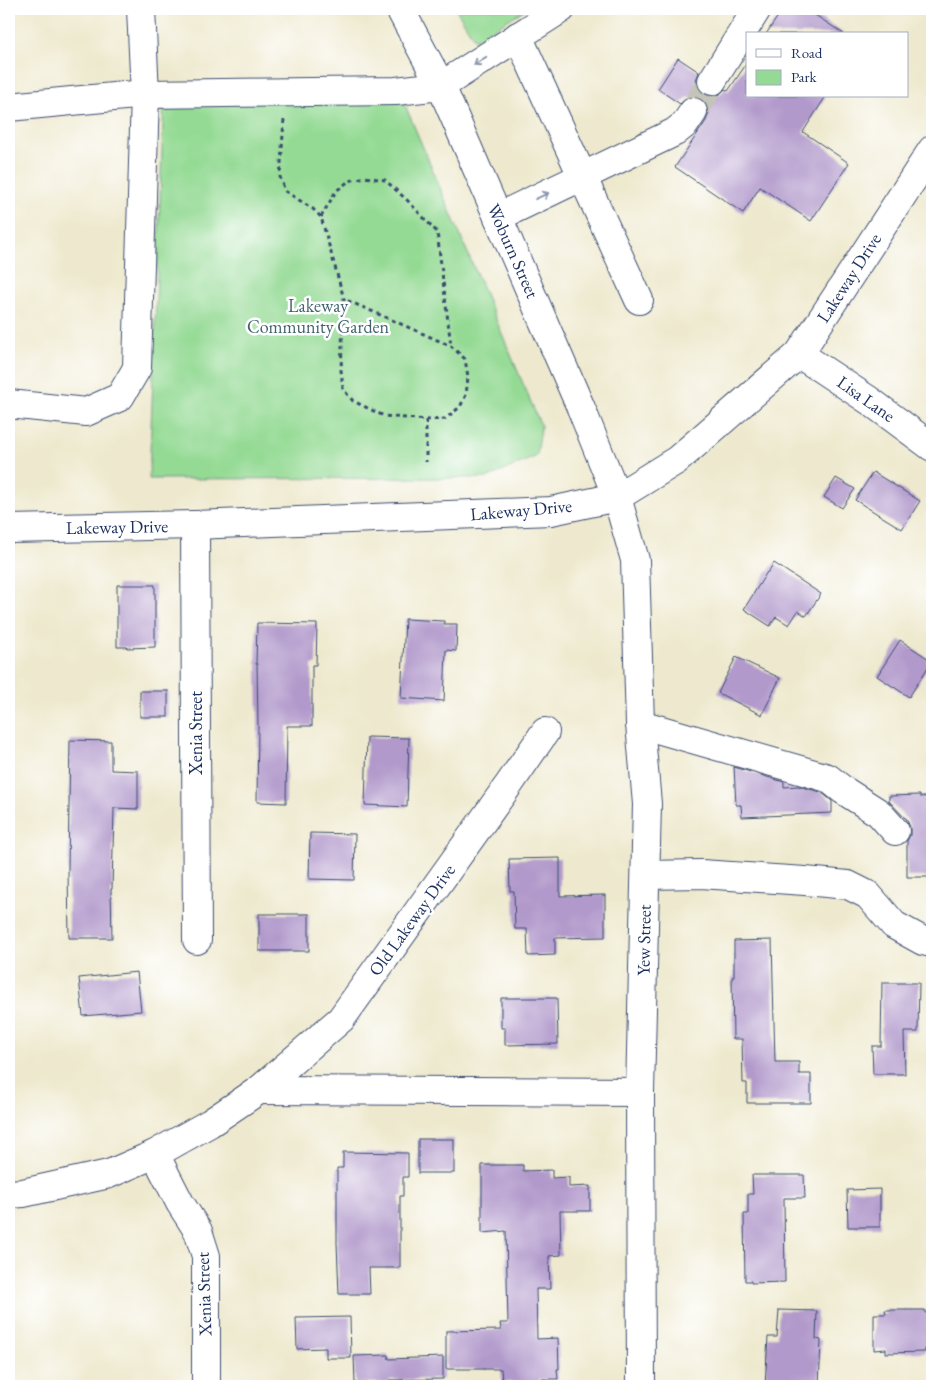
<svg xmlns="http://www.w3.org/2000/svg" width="941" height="1395" viewBox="0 0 941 1395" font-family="'EB Garamond',serif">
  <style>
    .green { fill: #94da94; stroke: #588479 }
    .building { fill: #b199cb }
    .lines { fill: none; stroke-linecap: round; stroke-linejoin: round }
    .minor-tunnel { stroke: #c4c4b8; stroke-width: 28; stroke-dasharray: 28 14; stroke-linecap: butt }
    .minor-casing { stroke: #3b4b6f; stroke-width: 30 }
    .major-casing { stroke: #3b4b6f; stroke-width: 30 }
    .path { stroke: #3b4b6f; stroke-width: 3; stroke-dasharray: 4 4; stroke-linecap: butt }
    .minor { stroke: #fff; stroke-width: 28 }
    .major { stroke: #fff; stroke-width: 28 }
    .oneway { stroke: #8d97ae }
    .labels { text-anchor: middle; stroke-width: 5; stroke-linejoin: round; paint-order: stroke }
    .street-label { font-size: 18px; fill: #1b2f5e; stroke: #fff }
    .park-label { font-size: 18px; fill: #3f626e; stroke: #fff }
  </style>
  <rect width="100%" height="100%" fill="#fff"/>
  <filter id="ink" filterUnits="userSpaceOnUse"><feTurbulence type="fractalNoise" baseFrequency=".02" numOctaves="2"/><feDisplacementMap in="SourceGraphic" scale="10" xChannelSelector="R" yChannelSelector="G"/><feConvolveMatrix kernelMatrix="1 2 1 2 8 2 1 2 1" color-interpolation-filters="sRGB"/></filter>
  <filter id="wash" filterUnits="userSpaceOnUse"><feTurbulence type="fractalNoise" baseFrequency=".0096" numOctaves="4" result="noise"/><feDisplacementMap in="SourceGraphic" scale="20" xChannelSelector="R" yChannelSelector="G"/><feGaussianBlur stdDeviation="1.12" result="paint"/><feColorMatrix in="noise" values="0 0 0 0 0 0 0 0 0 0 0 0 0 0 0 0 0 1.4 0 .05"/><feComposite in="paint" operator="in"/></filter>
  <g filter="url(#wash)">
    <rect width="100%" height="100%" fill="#eee9ce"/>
    <g class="green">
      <polygon points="456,9 526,9 475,40"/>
      <polygon points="164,99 403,100 541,426 537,456 487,478 149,479"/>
    </g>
    <g id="blocks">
      <g class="building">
        <polygon points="783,9 806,9 844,34 766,34"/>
        <polygon points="678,58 699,72 696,80 698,88 703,94 711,97 719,95 725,89 728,91 747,63 747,96 826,96 803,132 849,163 811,221 760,187 743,213 675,167 706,121 709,113 707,105 701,99 694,96 687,98 680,104 658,89"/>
        <polygon points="873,472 920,501 902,529 855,500"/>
        <polygon points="836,478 855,489 842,508 824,497"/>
        <polygon points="774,563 821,594 806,616 798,611 789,625 776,617 770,626 744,609 767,572 768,572"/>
        <polygon points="117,585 155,585 155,647 127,648 127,647 117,647"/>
        <polygon points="405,619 444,621 444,624 457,624 456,651 446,650 444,701 401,698"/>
        <polygon points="257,623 317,624 316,665 312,665 312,726 287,726 286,803 257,802 258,726 257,664 256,664"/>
        <polygon points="900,640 932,661 909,697 877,676"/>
        <polygon points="736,657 780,678 762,715 718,693"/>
        <rect x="140" y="691" width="28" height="26"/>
        <polygon points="367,737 409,738 407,807 365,805"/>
        <polygon points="70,740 111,741 111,770 138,771 138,809 114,808 112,889 111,889 112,938 69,938 68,869"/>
        <polygon points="734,767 784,782 784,787 798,786 821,792 832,801 832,813 742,817 741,805 736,805"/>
        <polygon points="920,795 920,797 932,796 932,877 907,877 907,841 910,835 910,827 906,818 905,818 889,801 889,796"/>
        <polygon points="310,833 355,834 354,880 309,879"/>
        <polygon points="560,858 560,896 605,895 605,937 555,938 555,955 528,956 527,929 515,929 514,891 510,891 509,859"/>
        <rect x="259" y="914" width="50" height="37"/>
        <polygon points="772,940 775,1062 799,1062 799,1074 811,1074 811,1103 747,1103 747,1083 743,1083 742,1039 733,1039 732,977 734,977 734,941"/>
        <polygon points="137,972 141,1011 83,1016 79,978"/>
        <polygon points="882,983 919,983 918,1032 904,1032 905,1074 873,1074 872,1046 881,1046"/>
        <polygon points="501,998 557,998 558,1044 505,1045 505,1028 501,1028"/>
        <rect x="418" y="1139" width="36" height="34"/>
        <polygon points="343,1152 408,1153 408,1177 403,1177 403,1196 400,1196 400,1268 369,1268 370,1294 339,1294 337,1243 337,1168 343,1168"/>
        <polygon points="482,1165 523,1165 523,1171 552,1170 552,1178 569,1177 569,1187 590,1186 590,1211 560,1211 561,1255 549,1256 550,1289 536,1289 537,1339 558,1338 559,1369 557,1369 558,1379 539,1379 539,1382 502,1382 501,1369 446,1369 446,1331 501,1330 500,1323 508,1323 506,1231 482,1233"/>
        <polygon points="752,1175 804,1175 805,1198 784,1198 785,1282 751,1283 751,1281 745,1281 744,1214 748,1214 748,1194 753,1194"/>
        <polygon points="880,1189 880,1227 848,1227 847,1190"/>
        <polygon points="779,1310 817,1311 816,1339 821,1340 819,1386 765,1386 768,1337 777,1337"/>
        <polygon points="885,1310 925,1310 925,1313 932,1313 932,1349 925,1349 925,1352 886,1353 886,1349 874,1350 874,1314 886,1314"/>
        <polygon points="350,1317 351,1358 326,1358 326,1348 297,1349 296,1318"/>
        <polygon points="388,1355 389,1359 443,1357 443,1379 389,1380 389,1383 355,1383 354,1356"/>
      </g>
    </g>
  </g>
  <g filter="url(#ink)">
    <use href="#blocks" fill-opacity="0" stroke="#3b4b6f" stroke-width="1"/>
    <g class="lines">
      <polyline class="minor-tunnel" points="693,112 712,81"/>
      <g class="minor-casing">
        <g id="minor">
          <polyline points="141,9 145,94 396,91 441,86 561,9"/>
          <polyline points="400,9 441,86 581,408 617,497 635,560 640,724 647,804 640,1092 641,1386"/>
          <polyline points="518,36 639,300"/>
          <polyline points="712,81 757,9"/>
          <polyline points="9,107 145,94 137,368 120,397 86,412 9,404"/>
          <polyline points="498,217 675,132 685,124 693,112"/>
          <polyline points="799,354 870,401 932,447"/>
          <polyline points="195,525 197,940"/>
          <polyline points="640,724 828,778 843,790 879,813 895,831"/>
          <polyline points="646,875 701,874 805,881 848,885 868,895 894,925 923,941 932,943"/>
          <polyline points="259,1090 640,1092"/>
          <polyline points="155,1154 180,1203 198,1231 206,1256 206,1386"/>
          <polyline points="9,1194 23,1193 109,1174 155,1154 210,1123 259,1090 341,1019 510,783 545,732"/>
        </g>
      </g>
      <g class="major-casing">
        <polyline id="major" points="9,529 195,525 551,511 617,497 677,460 799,354 932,150"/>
      </g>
      <g class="path">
        <polyline points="284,120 280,177 285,191 313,209 321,217 344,299 341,370 343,389 353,401 384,416 426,420 445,419 460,407 466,395 468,377 465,359 451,346 344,299"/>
        <polyline points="321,217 336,191 349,181 365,177 385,180 408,201 437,232 451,346"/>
        <polyline points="426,420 426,462"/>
      </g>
      <use href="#minor" class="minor"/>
      <use href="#major" class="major"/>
    </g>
    <defs><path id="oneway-shaft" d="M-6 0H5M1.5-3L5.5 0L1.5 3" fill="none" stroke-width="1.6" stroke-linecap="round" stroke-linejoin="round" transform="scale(1.25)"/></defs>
    <g class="oneway">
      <use href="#oneway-shaft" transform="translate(480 61) rotate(147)"/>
      <use href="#oneway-shaft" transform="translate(542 196) rotate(-25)"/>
    </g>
  </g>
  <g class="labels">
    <g class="street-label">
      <text transform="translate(513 251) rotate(66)" y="6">Woburn Street</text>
      <text transform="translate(849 278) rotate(-57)" y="6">Lakeway Drive</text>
      <text transform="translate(866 399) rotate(35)" y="6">Lisa Lane</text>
      <text transform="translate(521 510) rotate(-5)" y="6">Lakeway Drive</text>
      <text transform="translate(117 527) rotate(-1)" y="6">Lakeway Drive</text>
      <text transform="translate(196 733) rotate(-90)" y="6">Xenia Street</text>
      <text transform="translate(412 920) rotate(-54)" y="6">Old Lakeway Drive</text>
      <text transform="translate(644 940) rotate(-89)" y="6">Yew Street</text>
      <text transform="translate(204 1294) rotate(-92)" y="6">Xenia Street</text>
    </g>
    <g class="park-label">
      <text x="318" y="312">Lakeway<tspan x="318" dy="21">Community Garden</tspan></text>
    </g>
  </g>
  <rect width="941" height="1395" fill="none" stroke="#fff" stroke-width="30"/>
  <rect x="746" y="32" width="162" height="65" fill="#ffffff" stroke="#a4acbf"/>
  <rect x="756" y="49" width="25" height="8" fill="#ffffff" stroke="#a4acbf"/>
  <text x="791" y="58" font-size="15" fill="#1b2f5e">Road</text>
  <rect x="756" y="70" width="25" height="15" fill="#94da94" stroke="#a4acbf"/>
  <text x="791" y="82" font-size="15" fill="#1b2f5e">Park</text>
</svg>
